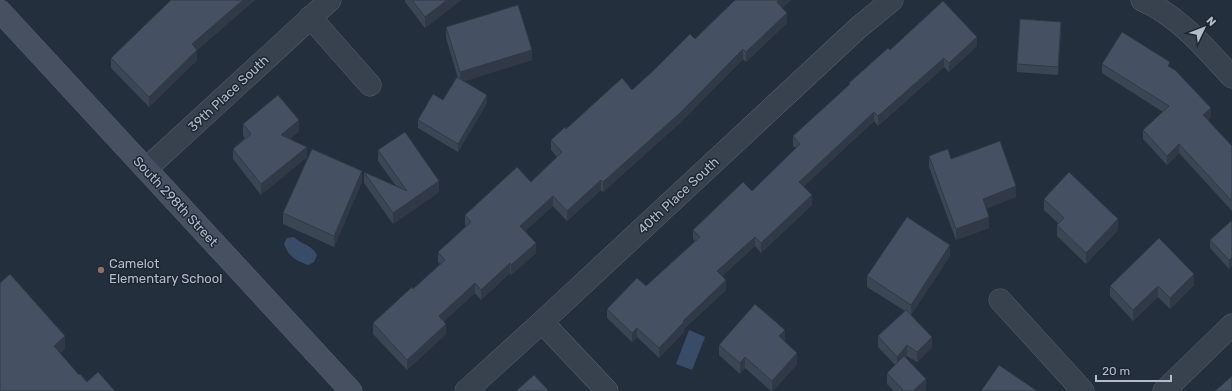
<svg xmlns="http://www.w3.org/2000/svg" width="1232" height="391" viewBox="0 0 1232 391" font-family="Rubik,sans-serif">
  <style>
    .water { fill: #394c67 }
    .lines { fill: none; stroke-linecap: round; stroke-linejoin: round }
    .street-casing { stroke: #565f6c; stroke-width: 23 }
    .secondary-casing { stroke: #565f6c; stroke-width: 23 }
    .street { stroke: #38414e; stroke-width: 22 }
    .secondary { stroke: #465061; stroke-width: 22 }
    .wall { fill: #3b4654 }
    .shaded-wall { fill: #303945 }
    .building { fill: #455162; stroke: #303945 }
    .education-dot { fill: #8d6e63; stroke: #1d2633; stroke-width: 1.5 }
    .labels { text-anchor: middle; stroke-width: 3; stroke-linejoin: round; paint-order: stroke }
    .street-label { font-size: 13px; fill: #b4bcc9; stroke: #1d2633 }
    .poi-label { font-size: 13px; fill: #b4bcc9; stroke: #1d2633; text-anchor: start }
  </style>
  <rect width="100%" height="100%" fill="#242f3e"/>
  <g class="water">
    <path d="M294,237C303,246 310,243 317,255L314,262L308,265C295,260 289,257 284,244L287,238Z"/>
    <polygon points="689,330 705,337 692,370 676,364"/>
  </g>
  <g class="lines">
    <g class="street-casing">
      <g id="street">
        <path d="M1142,0C1180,17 1205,48 1232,77"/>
        <polyline points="310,17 370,85"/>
        <polyline points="146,169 330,0"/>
        <polyline points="1000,300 1083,391"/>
        <polyline points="542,322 607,391"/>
        <polyline points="466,391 542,322 858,28 892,0"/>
        <polyline points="1164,391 1232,325"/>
      </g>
    </g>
    <g class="secondary-casing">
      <polyline id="secondary" points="0,11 351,391"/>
    </g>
    <use href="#street" class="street"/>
    <use href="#secondary" class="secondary"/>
  </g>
  <g class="wall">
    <polygon points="171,0 255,0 197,50 197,60 149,107 111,68 111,58"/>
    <polygon points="405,0 461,0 425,28 405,2"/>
    <polygon points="735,0 791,0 782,8 787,23 746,62 743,59 681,122 603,192 601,190 567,221 553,206 525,231 536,253 511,275 510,273 481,300 475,293 444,321 446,334 407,370 373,334 373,323 413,289 440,264 438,262 438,252 466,226 465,226 465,215 531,182 557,157 551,150 551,140 566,129 632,90 695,39"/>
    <polygon points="446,27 532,60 464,81 487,103 458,152 418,128 418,120 443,100 458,78 446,38"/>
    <polygon points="1061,30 1058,75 1017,72 1017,64"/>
    <polygon points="977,46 949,72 944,67 878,126 874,121 803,187 812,205 761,253 755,246 722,276 726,290 684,329 684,332 659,358 637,337 632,342 607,318 607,309 646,286 695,241 693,239 693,230 752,191 796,148 793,146 793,136 849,86 849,83 890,50"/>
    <polygon points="1102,64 1170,67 1211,117 1208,120 1232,146 1232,211 1179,153 1167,165 1143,139 1143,130 1163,112 1102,73"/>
    <polygon points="243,124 299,131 290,139 307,157 261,195 233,159 233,149 245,138 243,135"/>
    <polygon points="378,150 439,192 393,224 364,183 364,172 396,186 378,161"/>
    <polygon points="929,156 951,159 1016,197 986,208 989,228 956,240 929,167"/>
    <polygon points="362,182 334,247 283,224 283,213"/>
    <polygon points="1044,199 1118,230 1086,264 1057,236 1057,225 1058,223 1044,210"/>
    <polygon points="1232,222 1229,269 1210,248 1210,240"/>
    <polygon points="950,256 911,315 932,348 917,362 907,356 906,358 926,390 925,391 894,391 887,384 887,373 895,365 878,347 878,336 905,311 867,287 867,276"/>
    <polygon points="1194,285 1170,309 1158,297 1133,321 1110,296 1110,286"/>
    <polygon points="785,340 784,341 797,364 773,391 771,391 745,368 740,374 719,355 719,345"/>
  </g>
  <g class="shaded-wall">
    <polygon points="243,0 255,0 192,54 192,44"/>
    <polygon points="447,0 461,0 425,28 425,17"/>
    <polygon points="779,0 791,0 777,12 777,2"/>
    <polygon points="787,13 787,23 746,62 746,52"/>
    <polygon points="1061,22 1061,30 1058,75 1058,67"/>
    <polygon points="977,37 977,46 949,72 949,63"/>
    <polygon points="743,49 743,59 681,122 603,192 603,182"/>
    <polygon points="197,50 197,60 149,107 149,97"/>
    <polygon points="532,50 532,60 460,83 460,72"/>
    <polygon points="944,58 944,67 878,126 878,116"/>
    <polygon points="487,95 487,103 458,152 458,144"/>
    <polygon points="1211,108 1211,117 1203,124 1203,115"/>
    <polygon points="874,112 874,121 799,191 799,182"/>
    <polygon points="299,120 299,131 281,146 281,135"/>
    <polygon points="1179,144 1179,153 1167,165 1167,156"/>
    <polygon points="307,147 307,157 261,195 261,184"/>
    <polygon points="362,171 362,182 334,247 334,236"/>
    <polygon points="601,180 601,190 567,221 567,211"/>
    <polygon points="439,181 439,192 393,224 393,213"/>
    <polygon points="1016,186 1016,197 983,210 983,199"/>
    <polygon points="812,195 812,205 761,253 761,243"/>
    <polygon points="553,196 553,206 520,236 520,226"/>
    <polygon points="989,217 989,228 956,240 956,229"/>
    <polygon points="1118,219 1118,230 1086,264 1086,253"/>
    <polygon points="755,237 755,246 717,281 717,271"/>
    <polygon points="536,243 536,253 511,275 511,265"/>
    <polygon points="950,245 950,256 911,315 911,305"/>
    <polygon points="1232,258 1232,266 1229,269 1229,260"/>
    <polygon points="510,263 510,273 481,300 481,290"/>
    <polygon points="1194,274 1194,285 1170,309 1170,298"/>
    <polygon points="726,280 726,290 684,329 684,332 659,358 659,348 683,321"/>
    <polygon points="475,283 475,293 439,326 439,316"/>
    <polygon points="1158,286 1158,297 1133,321 1133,310"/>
    <polygon points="446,324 446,334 407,370 407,360"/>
    <polygon points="637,328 637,337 632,342 632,333"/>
    <polygon points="785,330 785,340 779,347 779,336"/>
    <polygon points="65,336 65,349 54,359 54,346"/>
    <polygon points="932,337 932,348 917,362 917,352"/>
    <polygon points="907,345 907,356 897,368 897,357"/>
    <polygon points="797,353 797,364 773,391 772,391 772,381"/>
    <polygon points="745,357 745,368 740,374 740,363"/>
    <polygon points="926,379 926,390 925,391 913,391"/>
  </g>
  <g class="building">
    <polygon points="171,0 243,0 192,44 197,50 149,97 111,58"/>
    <polygon points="412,0 447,0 425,17"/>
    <polygon points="735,0 779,0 777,2 787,13 746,52 743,49 681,112 603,182 601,180 567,211 553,196 520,226 536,243 511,265 510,263 481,290 475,283 439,316 446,324 407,360 373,323 412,287 413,289 445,260 438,252 471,222 465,215 517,167 531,182 562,152 551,140 565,127 566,129 622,78 632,90 654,70 690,34 695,39"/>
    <polygon points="943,1 977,37 949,63 944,58 878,116 874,112 799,182 812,195 761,243 755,237 717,271 726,280 683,321 684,322 659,348 637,328 632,333 607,309 637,278 646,286 700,237 693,230 743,182 752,191 800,144 793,136 850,84 849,83 888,48 890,50"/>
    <polygon points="518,5 532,50 460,72 446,27"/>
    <polygon points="1020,19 1061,22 1058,67 1017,64"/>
    <polygon points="1122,32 1170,62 1168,66 1175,70 1211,108 1203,115 1232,146 1232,201 1179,144 1167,156 1143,130 1169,106 1102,64"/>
    <polygon points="457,77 487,95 458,144 418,120 433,94 443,100"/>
    <polygon points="278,95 299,120 281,135 307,147 261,184 233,149 251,134 243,124"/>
    <polygon points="405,132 439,181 393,213 364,172 407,191 378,150"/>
    <polygon points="1000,141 1016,186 983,199 989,217 956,229 929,156 948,149 951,159"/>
    <polygon points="312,149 362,171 334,236 283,213"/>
    <polygon points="1069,172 1118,219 1086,253 1057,225 1064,218 1044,199"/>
    <polygon points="907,217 950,245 911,305 867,276"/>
    <polygon points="1231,221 1232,222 1232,258 1229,260 1210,240"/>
    <polygon points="1159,238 1194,274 1170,298 1158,286 1133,310 1110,286"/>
    <polygon points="10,274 65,336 54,346 79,375 80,374 87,382 98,372 115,391 0,391 0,283"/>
    <polygon points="755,304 785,330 779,336 797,353 772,381 745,357 740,363 719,345"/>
    <polygon points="906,310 932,337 917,352 907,345 897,357 878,336"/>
    <polygon points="904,356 926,379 913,391 904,391 887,373"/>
    <polygon points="999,365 1037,391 981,391"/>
    <polygon points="534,375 549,391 516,391"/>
    <polygon points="1232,376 1232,391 1215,391"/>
  </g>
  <circle class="education-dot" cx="101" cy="270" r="4"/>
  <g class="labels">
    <g class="street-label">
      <text transform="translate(228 93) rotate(-43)" y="5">39th Place South</text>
      <text transform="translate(678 195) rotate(-43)" y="5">40th Place South</text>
      <text transform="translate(176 201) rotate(47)" y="5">South 298th Street</text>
    </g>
    <g class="poi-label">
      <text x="109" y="268">Camelot<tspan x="109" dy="15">Elementary School</tspan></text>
    </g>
  </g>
  <g transform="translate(1204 28) rotate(47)" stroke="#1d2633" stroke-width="3" paint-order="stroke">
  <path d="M0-3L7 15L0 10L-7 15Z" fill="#b4bcc9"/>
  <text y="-6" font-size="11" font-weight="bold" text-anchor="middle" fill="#b4bcc9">N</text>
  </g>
  <path d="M1096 375v6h75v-6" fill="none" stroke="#b4bcc9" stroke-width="2"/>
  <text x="1102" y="375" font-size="12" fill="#b4bcc9" stroke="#1d2633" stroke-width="3" paint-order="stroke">20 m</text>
</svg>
